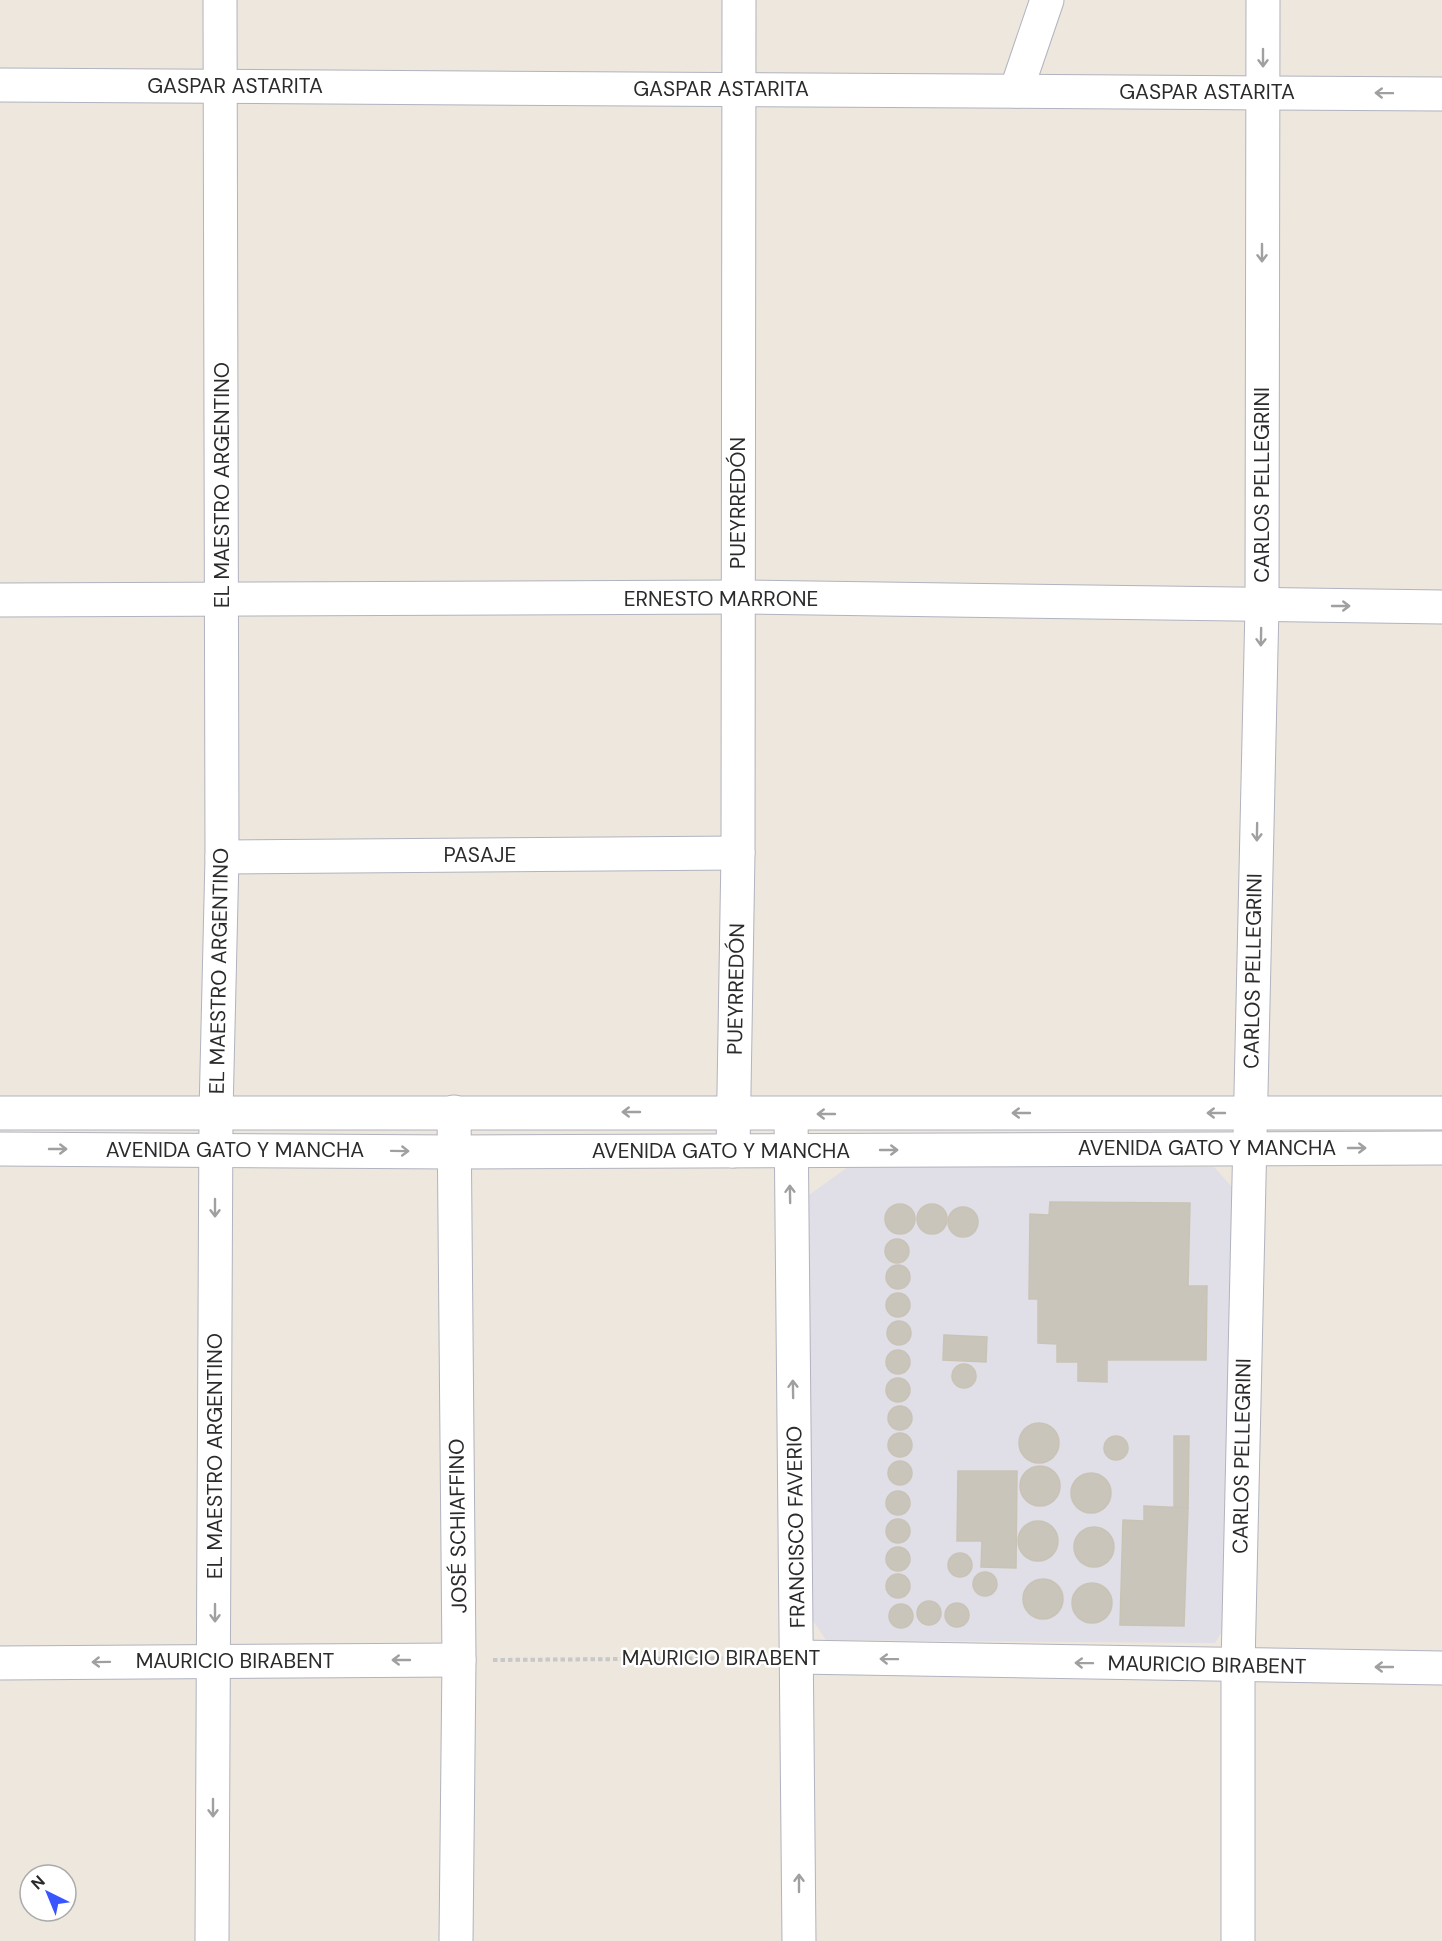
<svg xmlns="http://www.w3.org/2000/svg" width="1442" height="1941" viewBox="0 0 1442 1941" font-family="'DM Sans',sans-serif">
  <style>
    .industrial { fill: #e0dee6 }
    .building { fill: #c9c5bb; stroke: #c9c3b6; stroke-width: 1.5 }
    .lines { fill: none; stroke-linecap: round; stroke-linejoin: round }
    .street-casing { stroke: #b1b3bf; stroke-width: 35 }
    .secondary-casing { stroke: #b1b3bf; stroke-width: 35 }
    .path { stroke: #c8c8c8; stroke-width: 4; stroke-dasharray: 4.5 3; stroke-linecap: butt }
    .street { stroke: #fff; stroke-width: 33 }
    .secondary { stroke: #fff; stroke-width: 33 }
    .oneway { stroke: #a0a0a0 }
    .labels { text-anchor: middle; stroke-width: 5; stroke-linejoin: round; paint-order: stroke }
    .street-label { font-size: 21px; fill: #2b2b2b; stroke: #fff }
  </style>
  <rect width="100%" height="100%" fill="#ede7dd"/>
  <polygon class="industrial" points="848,1167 1214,1167 1232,1187 1225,1626 1215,1643 826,1640 811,1618 809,1195"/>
  <g class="building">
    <polygon points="1050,1202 1190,1203 1188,1286 1207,1286 1206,1360 1107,1360 1107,1382 1078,1381 1078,1362 1057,1362 1057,1344 1038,1343 1038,1299 1029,1299 1030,1214 1049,1215"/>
    <circle cx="932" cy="1219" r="15"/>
    <circle cx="900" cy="1219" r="15"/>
    <circle cx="963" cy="1222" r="15"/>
    <circle cx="897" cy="1251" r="12"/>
    <circle cx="898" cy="1277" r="12"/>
    <circle cx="898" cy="1305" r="12"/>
    <circle cx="899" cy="1333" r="12"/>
    <polygon points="944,1335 987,1337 986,1362 943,1360"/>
    <circle cx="898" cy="1362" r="12"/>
    <circle cx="964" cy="1376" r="12"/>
    <circle cx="898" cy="1390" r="12"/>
    <circle cx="900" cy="1418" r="12"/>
    <circle cx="1039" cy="1443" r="20"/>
    <circle cx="900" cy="1445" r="12"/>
    <circle cx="1116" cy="1448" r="12"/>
    <polygon points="1174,1436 1189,1436 1188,1508 1174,1508"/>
    <circle cx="900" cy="1473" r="12"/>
    <circle cx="1040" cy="1486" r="20"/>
    <polygon points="958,1471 1017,1471 1016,1568 981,1567 982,1541 957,1541"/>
    <circle cx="1091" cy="1493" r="20"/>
    <circle cx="898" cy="1503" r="12"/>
    <polygon points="1144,1506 1188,1508 1184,1626 1120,1625 1123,1520 1144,1521"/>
    <circle cx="898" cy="1531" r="12"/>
    <circle cx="1038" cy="1541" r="20"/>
    <circle cx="1094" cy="1547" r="20"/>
    <circle cx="898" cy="1559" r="12"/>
    <circle cx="960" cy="1565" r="12"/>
    <circle cx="985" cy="1584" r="12"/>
    <circle cx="898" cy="1586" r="12"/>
    <circle cx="1043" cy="1599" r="20"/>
    <circle cx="1092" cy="1603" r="20"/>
    <circle cx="929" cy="1613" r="12"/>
    <circle cx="957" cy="1615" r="12"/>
    <circle cx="901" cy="1616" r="12"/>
  </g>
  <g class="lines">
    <g class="street-casing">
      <g id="street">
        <polyline points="0,85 1442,94"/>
        <polyline points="1016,91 1047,0"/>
        <polyline points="0,600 738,597 1442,607"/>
        <polyline points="222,857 738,853"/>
        <polyline points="454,1112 459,1660 456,1941"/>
        <polyline points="791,1114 799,1941"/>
        <polyline points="733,1151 738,853 739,0"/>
        <polyline points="798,1657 1442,1668"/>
        <polyline points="0,1663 459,1660"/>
        <polyline points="212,1941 216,1113 222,857 220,0"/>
        <polyline points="1238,1941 1238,1666 1262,606 1263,0"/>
      </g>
    </g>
    <g class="secondary-casing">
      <g id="secondary">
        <polyline points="0,1113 1442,1113"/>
        <polyline points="0,1149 454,1152 1442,1148"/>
      </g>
    </g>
    <polyline class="path" points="493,1660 764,1658"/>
    <use href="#street" class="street"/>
    <use href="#secondary" class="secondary"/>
  </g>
  <defs><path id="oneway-shaft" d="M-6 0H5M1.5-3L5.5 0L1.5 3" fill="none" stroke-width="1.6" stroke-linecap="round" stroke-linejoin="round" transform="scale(1.5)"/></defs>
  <g class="oneway">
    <use href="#oneway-shaft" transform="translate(1263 58) rotate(90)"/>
    <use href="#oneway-shaft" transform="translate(1384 93) rotate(-179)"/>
    <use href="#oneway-shaft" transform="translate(1262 253) rotate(90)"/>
    <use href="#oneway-shaft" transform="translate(1341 606)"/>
    <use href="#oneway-shaft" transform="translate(1261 637) rotate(91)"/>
    <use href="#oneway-shaft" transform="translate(1257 832) rotate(91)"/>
    <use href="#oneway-shaft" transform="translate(631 1112) rotate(-180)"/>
    <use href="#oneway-shaft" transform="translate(1021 1113) rotate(180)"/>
    <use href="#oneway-shaft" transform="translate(1216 1113) rotate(180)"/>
    <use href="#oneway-shaft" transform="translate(826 1114) rotate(180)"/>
    <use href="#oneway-shaft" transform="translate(1357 1148)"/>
    <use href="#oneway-shaft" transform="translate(58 1149)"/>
    <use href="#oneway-shaft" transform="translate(889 1150)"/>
    <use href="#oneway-shaft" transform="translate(400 1151) rotate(1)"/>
    <use href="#oneway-shaft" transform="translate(790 1194) rotate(-91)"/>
    <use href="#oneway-shaft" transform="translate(215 1208) rotate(90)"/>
    <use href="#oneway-shaft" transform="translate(793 1389) rotate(-91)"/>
    <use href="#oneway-shaft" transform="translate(215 1613) rotate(90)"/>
    <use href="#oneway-shaft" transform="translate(889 1659) rotate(-179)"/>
    <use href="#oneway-shaft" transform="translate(401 1660) rotate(180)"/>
    <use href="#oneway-shaft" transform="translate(101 1662) rotate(179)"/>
    <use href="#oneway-shaft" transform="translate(1084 1663) rotate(-179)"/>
    <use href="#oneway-shaft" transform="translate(1384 1667) rotate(-180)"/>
    <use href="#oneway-shaft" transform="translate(213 1808) rotate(90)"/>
    <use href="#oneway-shaft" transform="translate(799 1883) rotate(-90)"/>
  </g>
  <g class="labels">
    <g class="street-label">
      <text x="235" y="93">GASPAR ASTARITA</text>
      <text x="721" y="96">GASPAR ASTARITA</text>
      <text x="1207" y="99">GASPAR ASTARITA</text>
      <text transform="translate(222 485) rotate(-90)" y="7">EL MAESTRO ARGENTINO</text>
      <text transform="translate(1262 485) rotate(-90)" y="7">CARLOS PELLEGRINI</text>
      <text transform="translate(738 503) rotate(-90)" y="7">PUEYRREDÓN</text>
      <text x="721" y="606">ERNESTO MARRONE</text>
      <text x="480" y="862">PASAJE</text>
      <text transform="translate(219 971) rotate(-89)" y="7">EL MAESTRO ARGENTINO</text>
      <text transform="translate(1253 971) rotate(-89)" y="7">CARLOS PELLEGRINI</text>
      <text transform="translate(736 989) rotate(-89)" y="7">PUEYRREDÓN</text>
      <text x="1207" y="1155">AVENIDA GATO Y MANCHA</text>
      <text x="235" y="1157">AVENIDA GATO Y MANCHA</text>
      <text x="721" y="1158">AVENIDA GATO Y MANCHA</text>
      <text transform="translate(215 1456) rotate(-90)" y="7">EL MAESTRO ARGENTINO</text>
      <text transform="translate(1242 1456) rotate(-89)" y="7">CARLOS PELLEGRINI</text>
      <text transform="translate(458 1526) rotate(-91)" y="7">JOSÉ SCHIAFFINO</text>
      <text transform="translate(796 1527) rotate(-91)" y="7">FRANCISCO FAVERIO</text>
      <text x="721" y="1665">MAURICIO BIRABENT</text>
      <text x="235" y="1668">MAURICIO BIRABENT</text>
      <text transform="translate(1207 1665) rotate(1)" y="7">MAURICIO BIRABENT</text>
    </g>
  </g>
  <g transform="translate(48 1893) rotate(317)"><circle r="28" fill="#ffffff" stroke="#aaaaaa" stroke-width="1.5"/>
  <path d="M0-4.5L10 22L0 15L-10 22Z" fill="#3855ff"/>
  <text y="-9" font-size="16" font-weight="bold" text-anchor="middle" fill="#2b2b2b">N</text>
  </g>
</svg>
